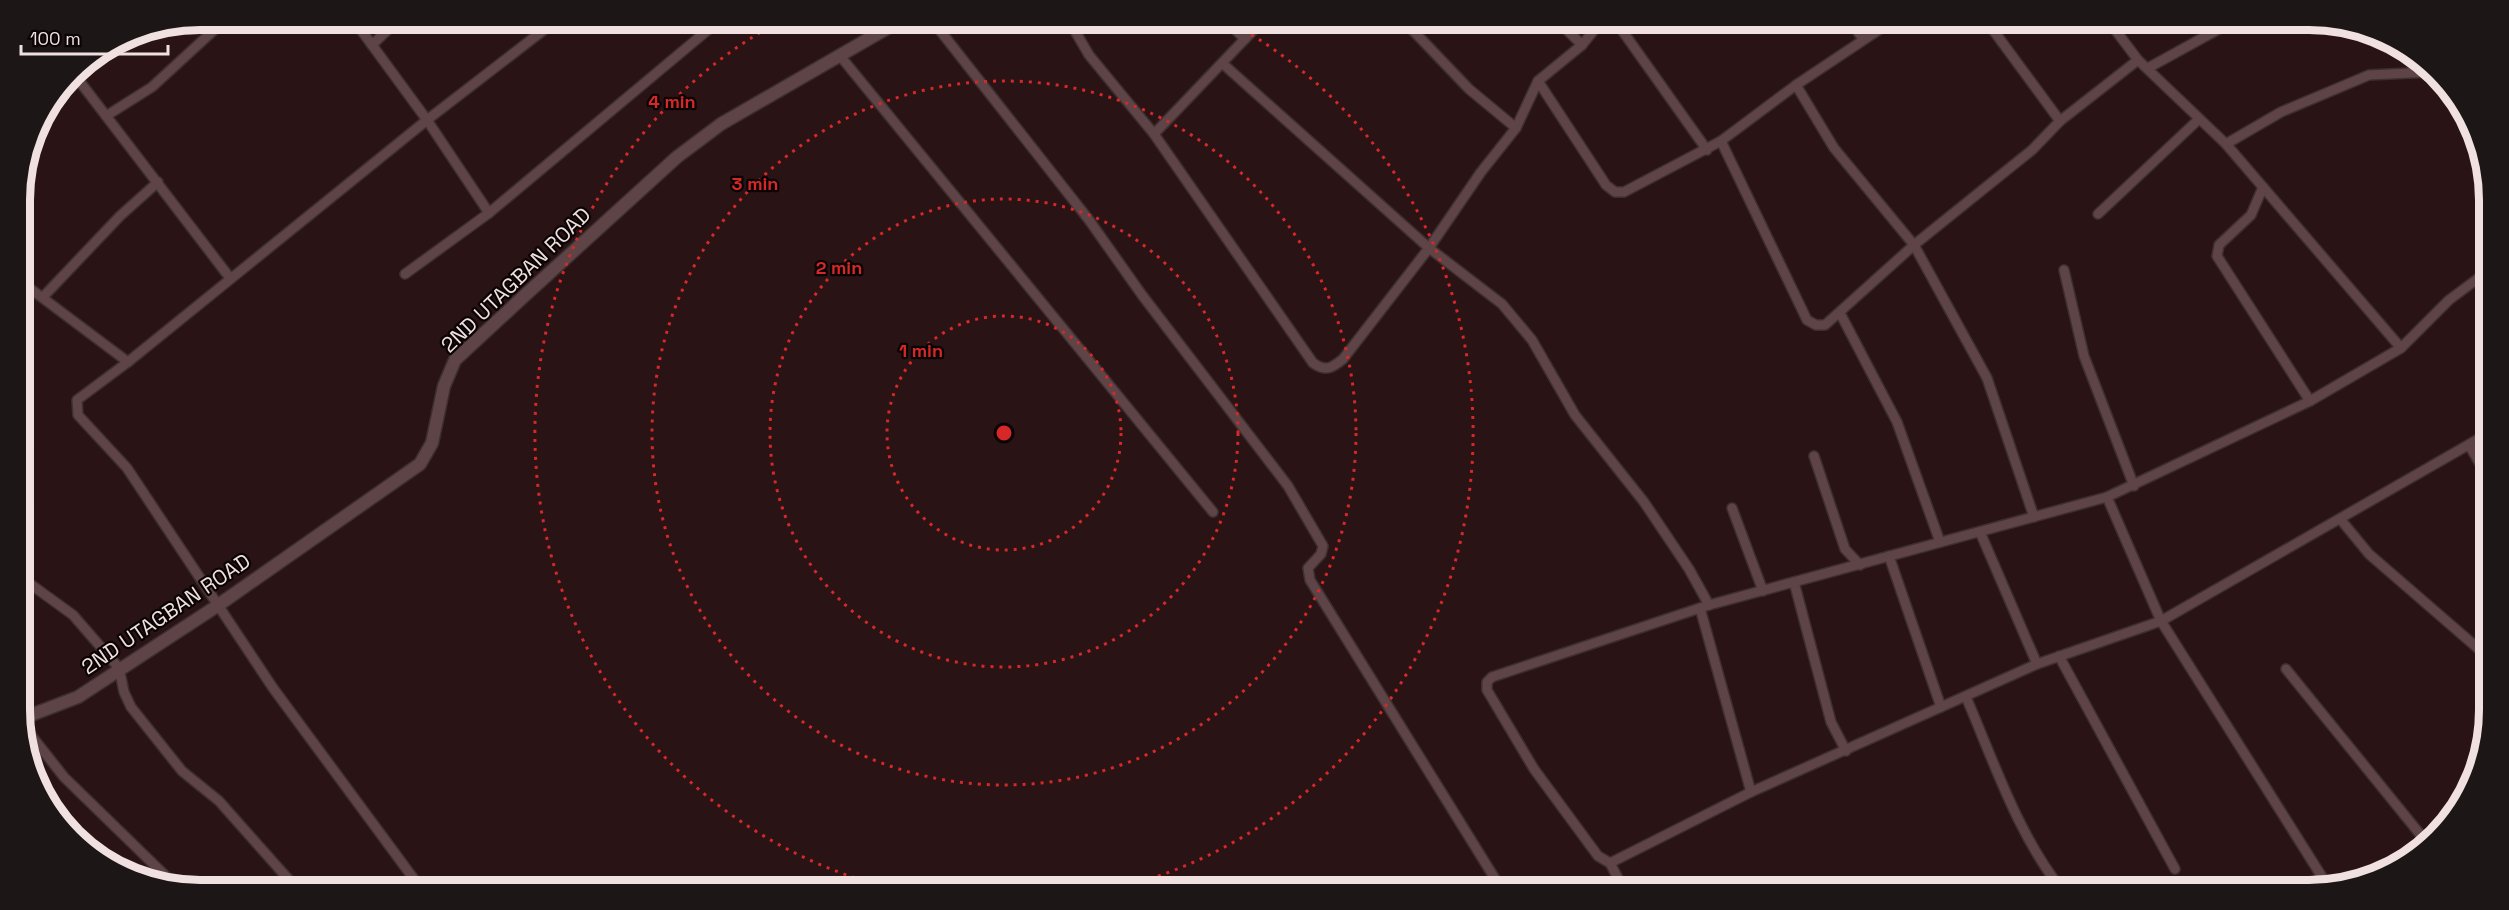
<svg xmlns="http://www.w3.org/2000/svg" width="2509" height="910" viewBox="0 0 2509 910" font-family="'Space Grotesk',sans-serif">
  <style>
    .lines { fill: none; stroke-linecap: round; stroke-linejoin: round }
    .minor-casing { stroke: #3d2e2f; stroke-width: 12 }
    .tertiary-casing { stroke: #3d2e2f; stroke-width: 15 }
    .minor { stroke: #5e4446; stroke-width: 9 }
    .tertiary { stroke: #5e4446; stroke-width: 12 }
    .ring { fill: none; stroke: #d62828; stroke-width: 3; stroke-dasharray: 3 6 }
    .labels { text-anchor: middle; stroke-width: 4.5; stroke-linejoin: round; paint-order: stroke }
    .street-label { font-size: 21px; fill: #f0e0e0; stroke: #0b0404 }
    .rim { fill: none; stroke: #f0e0e0; stroke-width: 8 }
    .centre { fill: #d62828; stroke: #0b0404; stroke-width: 3 }
    .ring-label { font-size: 18px; text-anchor: middle; font-weight: bold; fill: #d62828; stroke: #0b0404; stroke-width: 4.5; stroke-linejoin: round; paint-order: stroke }
  </style>
  <rect width="100%" height="100%" fill="#291315"/>
  <g class="lines">
    <g class="minor-casing">
      <g id="minor">
        <polyline points="353,19 427,120 489,213"/>
        <polyline points="931,19 1089,220 1142,295 1288,486 1323,546 1321,554 1308,568 1310,580 1502,890"/>
        <path d="M1068,19L1089,55L1154,134L1313,363C1326,372 1332,368 1343,359L1429,248L1481,172L1516,128L1538,81L1582,45L1603,19"/>
        <polyline points="1224,19 1245,39"/>
        <polyline points="1402,19 1469,89 1516,128"/>
        <polyline points="1556,19 1582,45"/>
        <polyline points="1614,19 1707,150"/>
        <polyline points="1849,19 1863,39"/>
        <polyline points="1985,19 2060,121"/>
        <polyline points="2107,19 2138,60 2226,144 2401,348"/>
        <polyline points="372,45 399,19"/>
        <polyline points="841,57 1213,512"/>
        <polyline points="1222,63 1429,248 1502,304 1532,340 1575,415 1644,502 1689,569 1709,605"/>
        <polyline points="2148,68 2237,19"/>
        <polyline points="74,74 230,278"/>
        <polyline points="1538,81 1606,185 1615,192 1624,192 1721,141 1796,85 1895,19"/>
        <polyline points="1796,85 1834,148 1914,245 1987,378 2034,517"/>
        <polyline points="106,116 152,87 226,19"/>
        <polyline points="1154,134 1264,19"/>
        <polyline points="1721,141 1807,320 1816,325 1825,325 1914,245 2032,150 2060,121 2138,60"/>
        <polyline points="2226,144 2281,112 2369,75 2431,72"/>
        <polyline points="2263,187 2251,215 2219,245 2217,256 2310,401"/>
        <polyline points="2098,214 2198,120"/>
        <polyline points="2064,270 2084,356 2134,486"/>
        <polyline points="405,274 489,213 721,19"/>
        <polyline points="20,281 128,362"/>
        <polyline points="43,297 120,216 158,182"/>
        <polyline points="1840,313 1897,422 1940,542"/>
        <polyline points="2469,445 2489,479"/>
        <polyline points="1814,456 1845,549 1860,565"/>
        <polyline points="2107,497 2161,621 2329,888"/>
        <polyline points="1732,508 1763,591"/>
        <polyline points="2341,520 2369,554 2489,658"/>
        <polyline points="1980,532 2037,664"/>
        <polyline points="1889,556 1941,707"/>
        <polyline points="22,578 73,615 119,668 124,692 131,707 182,771 219,801 298,890"/>
        <polyline points="1794,582 1831,722 1846,751"/>
        <polyline points="1700,608 1751,792"/>
        <polyline points="2059,656 2175,869"/>
        <polyline points="2286,669 2428,844"/>
        <path d="M1966,697C1994,762 2018,835 2062,890"/>
        <polyline points="23,725 64,777 177,887"/>
        <polyline points="1610,863 1751,792 2037,664 2161,621 2489,433"/>
        <polyline points="422,890 273,688 127,468 78,415 77,400 128,362 427,120 558,19"/>
        <polyline points="1624,890 1610,863 1598,856 1534,769 1487,690 1487,682 1492,677 1709,605 2107,497 2310,401 2401,348 2449,300 2488,271"/>
      </g>
    </g>
    <g class="tertiary-casing">
      <polyline id="tertiary" points="23,718 78,697 217,606 420,464 432,443 444,386 455,360 522,298 677,157 721,124 903,19"/>
    </g>
    <use href="#minor" class="minor"/>
    <use href="#tertiary" class="tertiary"/>
  </g>
  <g class="ring">
    <circle cx="1004" cy="433" r="117"/>
    <circle cx="1004" cy="433" r="234"/>
    <circle cx="1004" cy="433" r="352"/>
    <path d="M898 890A469 469 0 0 1 780 21M1228 21A469 469 0 0 1 1110 890"/>
  </g>
  <g class="labels">
    <g class="street-label">
      <text transform="translate(516 280) rotate(-44)" y="7">2ND UTAGBAN ROAD</text>
      <text transform="translate(166 614) rotate(-34)" y="7">2ND UTAGBAN ROAD</text>
    </g>
  </g>
  <path d="M0 0H2509V910H0ZM200 30H2309A170 170 0 0 1 2479 200V710A170 170 0 0 1 2309 880H200A170 170 0 0 1 30 710V200A170 170 0 0 1 200 30Z" fill="#1d1616" fill-rule="evenodd"/>
  <path class="rim" d="M200 30H2309A170 170 0 0 1 2479 200V710A170 170 0 0 1 2309 880H200A170 170 0 0 1 30 710V200A170 170 0 0 1 200 30Z"/>
  <circle cx="1004" cy="433" r="9" class="centre"/>
  <g class="ring-label">
    <text x="672" y="108">4 min</text>
    <text x="755" y="190">3 min</text>
    <text x="839" y="274">2 min</text>
    <text x="921" y="357">1 min</text>
  </g>
  <path d="M21 45v9h147v-9" fill="none" stroke="#f0e0e0" stroke-width="3"/>
  <text x="30" y="45" font-size="18" fill="#f0e0e0" stroke="#0b0404" stroke-width="4.5" paint-order="stroke">100 m</text>
</svg>
